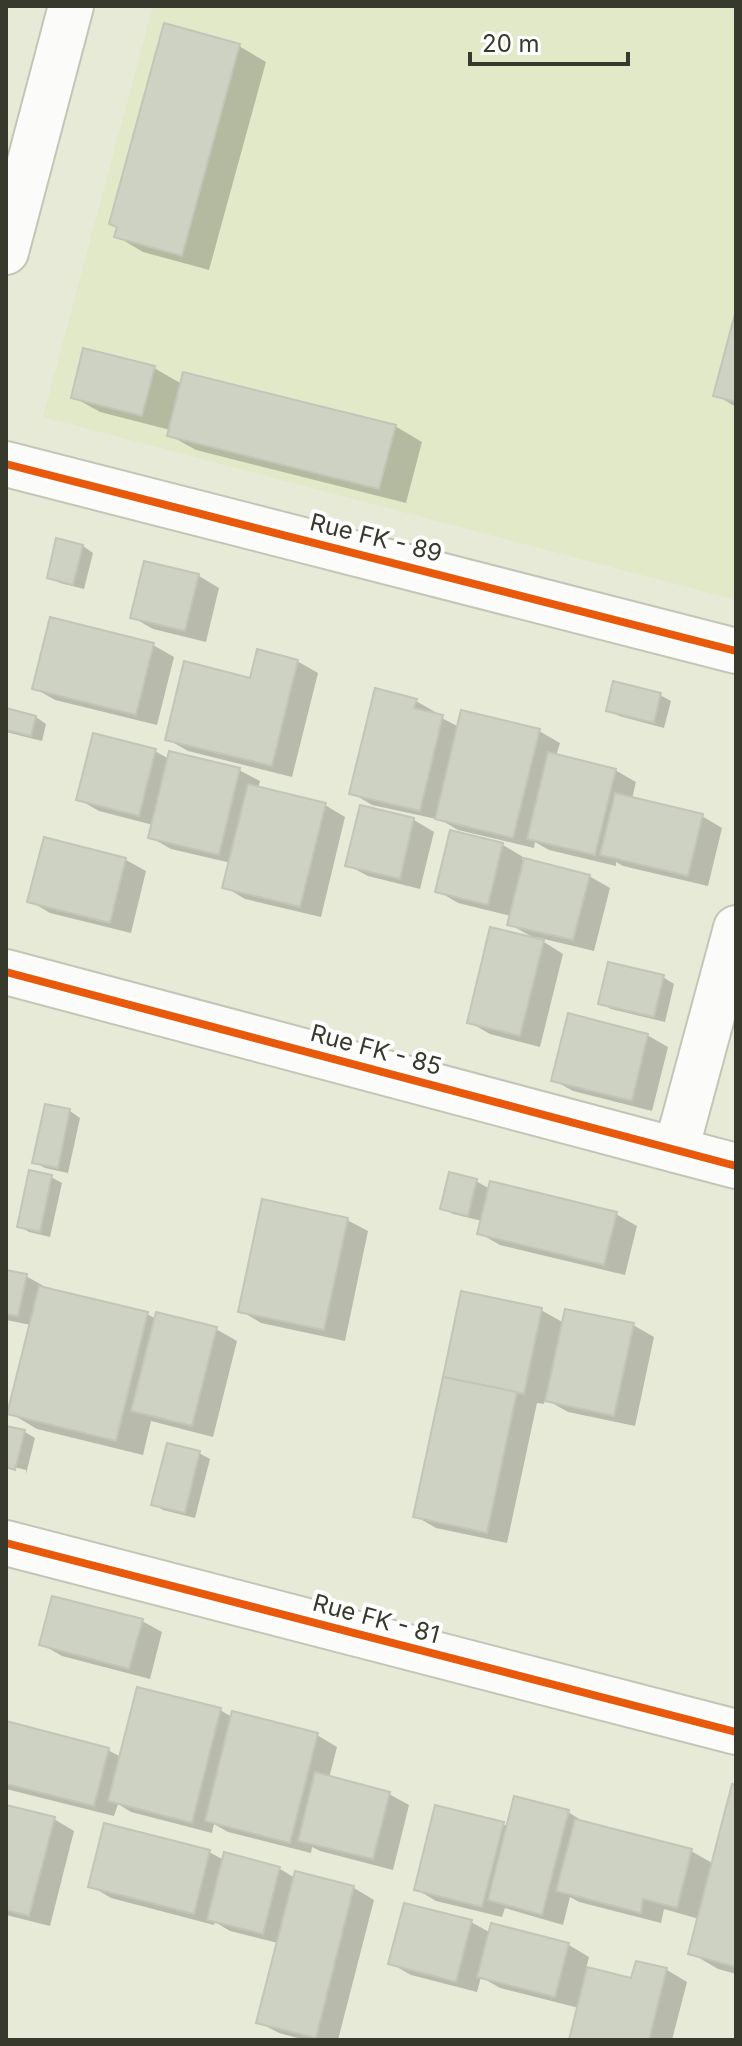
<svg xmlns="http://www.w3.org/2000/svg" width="742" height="2046" viewBox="0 0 742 2046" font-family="Inter,sans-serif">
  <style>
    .built { fill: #e2e9c9 }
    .shadow { fill: #0003 }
    .building { fill: #ced2c3; stroke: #c2c5b7; stroke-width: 2 }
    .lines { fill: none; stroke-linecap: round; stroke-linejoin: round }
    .street-casing { stroke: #c3c6b7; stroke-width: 48 }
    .street { stroke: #fbfcf9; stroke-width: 44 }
    .cycleway-casing { stroke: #fff; stroke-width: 13 }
    .cycleway { stroke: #e8590c; stroke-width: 8 }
    .labels { text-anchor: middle; stroke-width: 8; stroke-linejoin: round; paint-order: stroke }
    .street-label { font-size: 24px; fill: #36392b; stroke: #fff }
  </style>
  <rect width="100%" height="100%" fill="#e6ead7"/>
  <polygon class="built" points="153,6 736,6 736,600 43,417"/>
  <g class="shadow">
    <polygon points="239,46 266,62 209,270 143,252 116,236"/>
    <polygon points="736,318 736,407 716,395"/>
    <polygon points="154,368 182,384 395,426 422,442 406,503 196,450 169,435 170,430 100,412 73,397"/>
    <polygon points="58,540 83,546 93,553 84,589 60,583 49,577"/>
    <polygon points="145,563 199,576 219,588 206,642 153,629 132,617"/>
    <polygon points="153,645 174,657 157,725 55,700 34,688"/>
    <polygon points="297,661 318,673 292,777 188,751 167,739 252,680"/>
    <polygon points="660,695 671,701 664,728 619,716 608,710"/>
    <polygon points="416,701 437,713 436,715 459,727 539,731 560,743 556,756 615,770 636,782 632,799 702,816 722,828 708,886 623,866 616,862 616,866 549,850 535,842 534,848 458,830 441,820 372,805 352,793"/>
    <polygon points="6,710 36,717 46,724 42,741 6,732"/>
    <polygon points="155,751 169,759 239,770 260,781 258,789 325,805 345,817 321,917 245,899 225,887 231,863 171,849 150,837 153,825 99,811 78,799"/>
    <polygon points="414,820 434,832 420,889 368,876 347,865"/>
    <polygon points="45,839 126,860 146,871 131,933 50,913 30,901"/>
    <polygon points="503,845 523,857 522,860 589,876 610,888 594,951 536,937 563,954 540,1047 490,1034 469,1022 536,939 509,924 511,916 458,903 438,891"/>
    <polygon points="663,977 674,984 665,1022 611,1009 601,1003"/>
    <polygon points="647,1035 668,1047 652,1111 573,1091 553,1080"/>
    <polygon points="46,1106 70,1111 80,1118 68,1173 45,1168 34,1162"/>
    <polygon points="51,1177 62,1183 50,1237 29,1232 19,1226"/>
    <polygon points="476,1181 490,1189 616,1214 637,1226 625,1275 500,1245 479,1233 482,1221 453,1214 442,1208"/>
    <polygon points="347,1220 368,1231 345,1341 261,1323 241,1311"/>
    <polygon points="6,1272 26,1276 47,1288 147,1314 156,1319 216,1329 237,1341 213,1437 151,1421 143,1455 37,1429 10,1413 31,1325 6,1320"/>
    <polygon points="541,1310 564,1323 633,1325 654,1337 635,1426 568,1412 545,1399 544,1404 537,1403 507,1543 436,1528 415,1516"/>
    <polygon points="6,1428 25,1432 35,1438 26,1474 26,1470 6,1465"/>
    <polygon points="199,1453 210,1459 195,1518 163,1510 153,1504"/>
    <polygon points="142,1621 162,1632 150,1679 62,1656 41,1644"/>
    <polygon points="220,1710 232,1717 317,1735 337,1747 329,1778 389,1794 409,1805 393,1870 320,1851 312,1847 311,1853 228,1832 214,1824 212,1833 131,1812 118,1804 114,1816 6,1789 6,1723 108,1750 121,1757"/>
    <polygon points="736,1787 736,1974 718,1969 691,1953 699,1919 664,1909 661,1923 579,1902 570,1897 563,1925 505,1908 502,1917 436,1901 416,1889 503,1824 509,1827 568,1812 589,1825 691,1851 714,1864"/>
    <polygon points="6,1807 54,1819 74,1831 50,1926 6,1915"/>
    <polygon points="209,1852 224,1860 280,1869 295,1878 296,1873 354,1888 374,1900 338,2040 305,2040 279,2033 258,2022 278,1943 230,1931 215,1922 214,1925 111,1898 91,1886"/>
    <polygon points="471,1922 491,1933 493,1926 569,1945 589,1957 586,1969 633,1981 637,1963 667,1970 687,1982 672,2040 573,2040 579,2008 500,1988 481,1977 477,1992 411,1975 390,1963"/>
  </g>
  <g class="building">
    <polygon points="164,23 240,44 182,256 114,237 117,227 109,224"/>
    <polygon points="736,310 736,402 713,396"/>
    <polygon points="83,348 155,366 142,416 71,398"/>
    <polygon points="183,372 396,425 379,489 167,436"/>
    <polygon points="56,538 83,545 73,585 47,578"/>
    <polygon points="144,561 199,574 185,631 130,618"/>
    <polygon points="50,617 154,643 136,715 32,689"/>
    <polygon points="257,649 298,660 272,766 165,740 184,661 250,678"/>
    <polygon points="613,681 661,693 654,723 606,711"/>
    <polygon points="375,688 417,699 414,708 443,715 420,811 349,794"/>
    <polygon points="6,708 36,716 31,736 6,730"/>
    <polygon points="461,710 540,729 513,838 435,819"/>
    <polygon points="93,733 156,749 139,816 76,800"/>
    <polygon points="169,751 240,768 219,855 148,838"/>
    <polygon points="548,752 616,769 595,855 527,839"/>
    <polygon points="248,784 326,803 300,907 222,888"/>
    <polygon points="615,793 703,814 688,876 600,855"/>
    <polygon points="360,805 414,818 400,879 345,866"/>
    <polygon points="450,830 503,843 488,905 435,892"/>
    <polygon points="44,837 126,858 110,923 27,902"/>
    <polygon points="524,858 590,875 573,940 507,925"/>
    <polygon points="490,927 544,940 520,1036 467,1023"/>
    <polygon points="608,962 664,975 654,1017 598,1004"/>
    <polygon points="568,1013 648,1034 632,1101 551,1081"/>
    <polygon points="45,1104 70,1109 58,1168 32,1163"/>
    <polygon points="29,1170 52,1175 40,1232 17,1227"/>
    <polygon points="449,1172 477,1179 468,1216 440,1209"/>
    <polygon points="490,1181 617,1212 604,1265 477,1234"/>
    <polygon points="262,1199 348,1218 324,1330 238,1312"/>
    <polygon points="6,1270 27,1274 18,1316 6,1314"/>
    <polygon points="39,1286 148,1312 116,1441 7,1414"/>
    <polygon points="461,1291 542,1308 524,1394 443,1377"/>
    <polygon points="565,1309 634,1323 614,1416 545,1401"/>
    <polygon points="156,1312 217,1327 192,1426 131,1411"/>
    <polygon points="443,1377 517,1392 487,1533 413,1517"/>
    <polygon points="6,1426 25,1430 15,1470 6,1467"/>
    <polygon points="167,1443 200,1451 185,1513 151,1505"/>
    <polygon points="52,1596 143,1619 129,1669 39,1645"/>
    <polygon points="137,1687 221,1708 192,1823 108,1801"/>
    <polygon points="232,1711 318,1733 290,1843 205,1821"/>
    <polygon points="6,1721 109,1748 94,1806 6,1784"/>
    <polygon points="315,1772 390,1792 373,1859 298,1841"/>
    <polygon points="732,1784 736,1785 736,1967 688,1954"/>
    <polygon points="514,1796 569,1810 542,1915 488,1900"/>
    <polygon points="6,1805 55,1817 29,1916 6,1910"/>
    <polygon points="435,1805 504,1822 482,1907 414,1890"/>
    <polygon points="575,1819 692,1849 677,1908 643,1899 641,1913 556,1891"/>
    <polygon points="104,1823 210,1850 194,1914 88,1887"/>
    <polygon points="224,1852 280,1867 263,1934 207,1920"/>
    <polygon points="295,1871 354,1886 316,2038 256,2023"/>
    <polygon points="404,1903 472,1920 456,1982 388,1964"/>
    <polygon points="491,1923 569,1943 555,1997 477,1977"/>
    <polygon points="636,1961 667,1968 649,2040 569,2040 587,1967 631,1978"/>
  </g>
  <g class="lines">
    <g class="street-casing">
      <g id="street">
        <polyline points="6,252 71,6"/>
        <polyline points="6,464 736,651"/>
        <polyline points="6,972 736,1166"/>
        <polyline points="676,1150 736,928"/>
        <polyline points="6,1543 736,1732"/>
      </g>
    </g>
    <use href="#street" class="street"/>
    <g class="cycleway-casing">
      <g id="cycleway">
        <polyline points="6,464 736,651"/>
        <polyline points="6,972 736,1166"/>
        <polyline points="6,1543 736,1732"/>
      </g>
    </g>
    <use href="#cycleway" class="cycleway"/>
  </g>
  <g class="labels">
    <g class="street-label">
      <text transform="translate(376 538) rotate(14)" y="8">Rue FK - 89</text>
      <text transform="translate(376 1050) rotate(15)" y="8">Rue FK - 85</text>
      <text transform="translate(376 1619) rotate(15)" y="8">Rue FK - 81</text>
    </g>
  </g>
  <rect width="742" height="2046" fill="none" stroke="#36392b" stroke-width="16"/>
  <path d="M470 52v12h158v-12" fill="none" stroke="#36392b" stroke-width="4"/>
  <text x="482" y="52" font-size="24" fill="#36392b" stroke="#ffffff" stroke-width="6" paint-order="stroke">20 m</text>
</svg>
